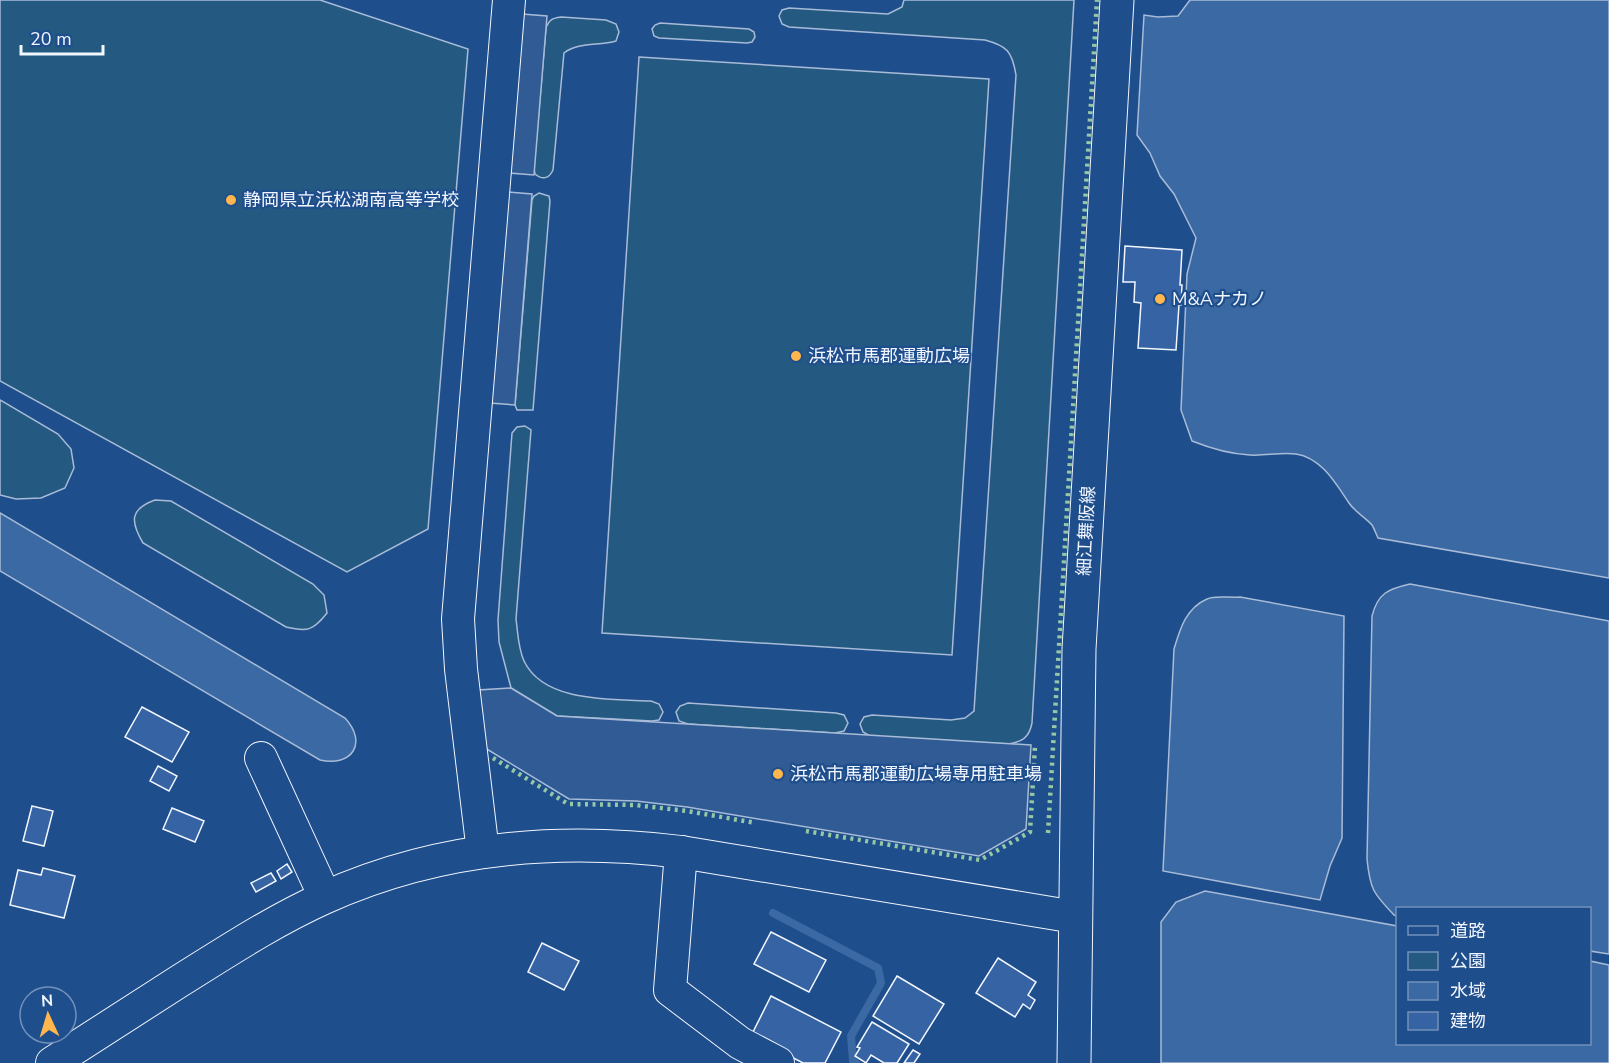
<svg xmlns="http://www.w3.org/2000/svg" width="1609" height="1063" viewBox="0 0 1609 1063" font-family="'Nunito Sans','Noto Sans JP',sans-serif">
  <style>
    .green { fill: #245a82; stroke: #a8bbd7; stroke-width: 1.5 }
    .parking { fill: #305b95; stroke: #a8bbd7; stroke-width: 1.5 }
    .water { fill: #3b69a3; stroke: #a8bbd7; stroke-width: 1.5 }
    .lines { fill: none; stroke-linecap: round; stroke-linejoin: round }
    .stream { stroke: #3b69a3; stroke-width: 8 }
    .building { fill: #3563a3; stroke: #f2f6ff; stroke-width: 1.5 }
    .minor-casing { stroke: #f2f6ff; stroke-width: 34 }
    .major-casing { stroke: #f2f6ff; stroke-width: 35 }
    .minor { stroke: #1f4e8c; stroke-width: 32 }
    .major { stroke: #1f4e8c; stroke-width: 33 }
    .hedge { stroke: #97c8a6; stroke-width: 4.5; stroke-dasharray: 3 4.5; stroke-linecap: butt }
    .poi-dot { fill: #ffb74d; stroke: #1f4e8c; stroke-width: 2 }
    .labels { text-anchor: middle; stroke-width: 4.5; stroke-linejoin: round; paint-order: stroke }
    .poi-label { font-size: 18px; fill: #f2f6ff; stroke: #1f4e8c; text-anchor: start }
    .street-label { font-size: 18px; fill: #f2f6ff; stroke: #1f4e8c }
  </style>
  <rect width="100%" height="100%" fill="#1f4e8c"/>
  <g class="green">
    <polygon points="0,0 320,0 468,49 428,529 347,572 0,381"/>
    <path d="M904,0H1074L1032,723C1029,738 1022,742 1008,744L870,736L863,732L860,724L864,717L872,715L951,720L965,718L974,711L1016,75C1012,51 1007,46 985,40L789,27L782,24L779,16L782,10L789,8L888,14L902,7Z"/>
    <path d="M561,17L606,20L616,24L619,32L616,41C599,46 578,42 564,53L553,170C549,179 542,180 535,174L534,168L546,28C549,20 552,18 561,17Z"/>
    <polygon points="660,23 749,29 754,32 755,37 752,42 747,43 659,38 654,36 652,29 655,25"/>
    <polygon points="639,57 989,79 952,655 602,633"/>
    <polygon points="539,193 549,196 550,201 533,410 517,410 515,405 532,200 534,196"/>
    <polygon points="0,400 58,434 71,449 74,468 65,488 41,498 16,499 0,495"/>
    <path d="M525,426L531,430L516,619C518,633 518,648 524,661C544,703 612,699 651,701L659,704L663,712L659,720L652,721L557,716L511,688L499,642L498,620L512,433L517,427Z"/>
    <path d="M155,500L171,501L313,584L324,595L327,613C313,631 307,632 286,627L143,543C130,521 130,509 155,500Z"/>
    <polygon points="688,703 836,713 844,715 848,723 844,731 835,733 688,724 679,721 676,712 680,706"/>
  </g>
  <g class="parking">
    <polygon points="522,14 547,16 534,175 509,173"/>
    <polygon points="508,192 532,194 515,405 490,403"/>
    <polygon points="511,688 557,716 1031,745 1026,829 979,856 687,807 636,801 569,799 485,748 478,690"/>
  </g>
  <g class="water">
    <path d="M1190,0H1609V578L1378,538C1376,534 1374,528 1372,525C1365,517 1355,512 1349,503C1336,484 1322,458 1296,454C1281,452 1265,456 1250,455C1229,454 1212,449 1192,441L1181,410L1187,274L1196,238L1174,194L1160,176L1150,153L1137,135L1144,15L1158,17L1178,16Z"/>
    <path d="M0,513L345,718C368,743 352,767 320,760L0,571Z"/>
    <path d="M1410,584L1609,621V954L1590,951V908H1398L1397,916L1394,915C1373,893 1370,889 1367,859L1372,616C1378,593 1388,589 1410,584Z"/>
    <path d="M1240,597L1344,616L1342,838L1330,866L1320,900L1163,871L1174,649C1180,629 1186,608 1207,599C1215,595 1230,598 1240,597Z"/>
    <polygon points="1205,891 1397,926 1398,1044 1590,1044 1590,961 1609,965 1609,1063 1161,1063 1161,922 1176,902"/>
  </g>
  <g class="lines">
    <polyline class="stream" points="773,913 878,968 881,983 851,1036 853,1061 856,1063"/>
  </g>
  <g class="building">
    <polygon points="1125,246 1182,250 1180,285 1182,285 1181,305 1179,305 1176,350 1138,348 1141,303 1134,302 1135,282 1123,282"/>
    <polygon points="142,707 189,732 172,762 125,737"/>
    <polygon points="158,766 177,776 169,791 150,781"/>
    <polygon points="32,806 53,811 44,846 23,841"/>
    <polygon points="172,808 204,821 195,842 163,829"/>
    <polygon points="287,864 292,872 281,879 277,871"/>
    <polygon points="43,868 75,876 64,918 10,905 18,870 41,875"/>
    <polygon points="271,873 276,881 256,892 251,883"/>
    <polygon points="771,932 826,960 809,992 754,964"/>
    <polygon points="542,943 579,961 564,990 528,972"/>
    <polygon points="998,958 1036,982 1028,995 1035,1000 1030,1009 1023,1004 1015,1017 976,993"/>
    <polygon points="897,976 944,1004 919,1044 873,1016"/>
    <polygon points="771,996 841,1032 825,1063 803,1063 751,1036"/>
    <polygon points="872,1022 909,1044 897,1063 884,1063 871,1055 866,1063 855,1056 860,1048 857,1047"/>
    <polygon points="913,1050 920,1054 914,1063 904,1063"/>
  </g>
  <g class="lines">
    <g class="minor-casing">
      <g id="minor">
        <polyline points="261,758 325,897"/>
        <polyline points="483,852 461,669 458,619 509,0"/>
        <polyline points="681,852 670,990 740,1043 778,1063"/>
        <path d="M52,1063C94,1036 136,1009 178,982C226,952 273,921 324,898C436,847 560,837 681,852L1075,917"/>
      </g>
    </g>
    <g class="major-casing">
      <polyline id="major" points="1074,1063 1079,649 1117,0"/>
    </g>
    <use href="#minor" class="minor"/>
    <use href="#major" class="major"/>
    <g class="hedge">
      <polyline points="493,758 568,804 635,805 687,811 756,823"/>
      <polyline points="806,831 980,860 1030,832 1035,746"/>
      <polyline points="1048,833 1097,0"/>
    </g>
  </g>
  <g class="poi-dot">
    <circle cx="231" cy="200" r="6"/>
    <circle cx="1160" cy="299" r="6"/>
    <circle cx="796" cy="356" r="6"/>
    <circle cx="778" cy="774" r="6"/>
  </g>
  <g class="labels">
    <g class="poi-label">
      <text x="243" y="206">静岡県立浜松湖南高等学校</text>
      <text x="1172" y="305">M&amp;Aナカノ</text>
      <text x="808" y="362">浜松市馬郡運動広場</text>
      <text x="790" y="780">浜松市馬郡運動広場専用駐車場</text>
    </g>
    <g class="street-label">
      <text transform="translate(1086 531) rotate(-87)" y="6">細江舞阪線</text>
    </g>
  </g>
  <rect x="1396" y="907" width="195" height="138" fill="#1f4e8c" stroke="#7391ba" stroke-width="1.5"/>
  <rect x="1408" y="926" width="30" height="9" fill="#1f4e8c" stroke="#7391ba" stroke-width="1.5"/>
  <text x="1450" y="937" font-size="18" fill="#f2f6ff">道路</text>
  <rect x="1408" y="952" width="30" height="18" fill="#245a82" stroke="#7391ba" stroke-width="1.5"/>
  <text x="1450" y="967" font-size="18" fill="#f2f6ff">公園</text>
  <rect x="1408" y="982" width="30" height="18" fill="#3b69a3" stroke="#7391ba" stroke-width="1.5"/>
  <text x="1450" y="997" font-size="18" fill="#f2f6ff">水域</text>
  <rect x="1408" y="1012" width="30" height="18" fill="#3563a3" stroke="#7391ba" stroke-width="1.5"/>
  <text x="1450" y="1027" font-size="18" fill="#f2f6ff">建物</text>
  <g transform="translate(48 1015) rotate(356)"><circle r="28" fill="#1f4e8c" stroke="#7391ba" stroke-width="1.5"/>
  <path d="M0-4.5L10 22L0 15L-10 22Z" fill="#ffb74d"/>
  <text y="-9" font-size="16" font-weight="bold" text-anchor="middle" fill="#f2f6ff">N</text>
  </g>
  <path d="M21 45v9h82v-9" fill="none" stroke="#f2f6ff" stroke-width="3"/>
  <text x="30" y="45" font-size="18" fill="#f2f6ff" stroke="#1f4e8c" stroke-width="4.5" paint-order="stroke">20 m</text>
</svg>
